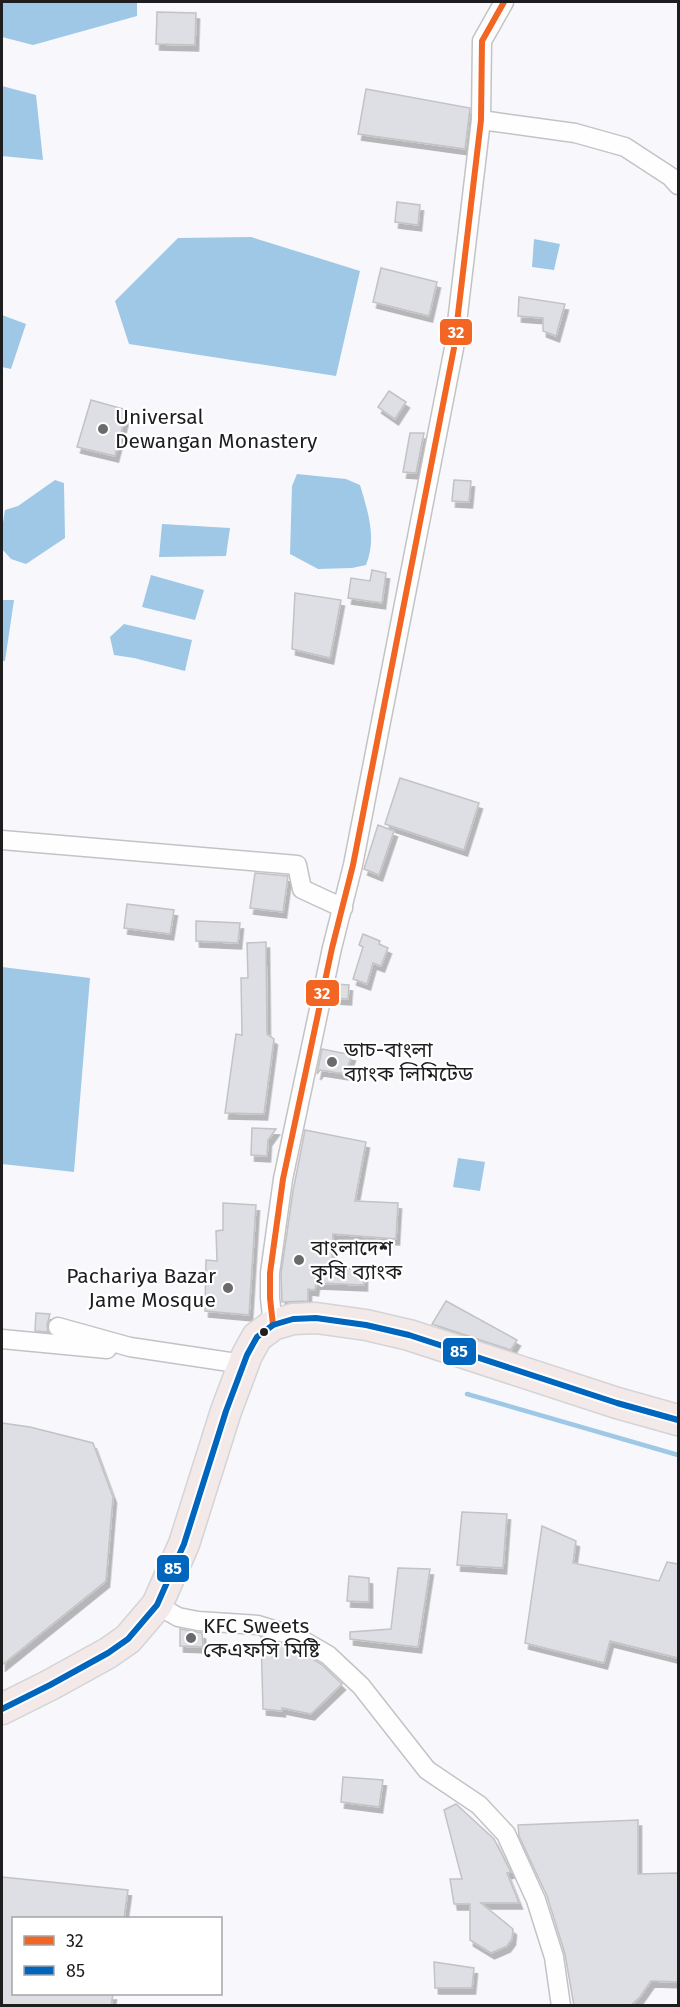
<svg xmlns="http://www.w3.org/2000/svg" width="680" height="2007" viewBox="0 0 680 2007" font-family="'Fira Sans','Noto Sans Bengali',sans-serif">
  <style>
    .water { fill: #9ec8e6 }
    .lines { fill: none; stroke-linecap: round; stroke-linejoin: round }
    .stream { stroke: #9ec8e6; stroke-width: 4.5 }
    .building { fill: #dedee5; stroke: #c3c3c5; stroke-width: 1.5; filter: url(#shadow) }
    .minor-casing { stroke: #c3c3c6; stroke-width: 21 }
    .trunk-casing { stroke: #d4d4d6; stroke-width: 33 }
    .minor { stroke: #fefeff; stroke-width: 18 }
    .trunk { stroke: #f2e9e8; stroke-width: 30 }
    .bus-1-casing { stroke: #fff; stroke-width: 10 }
    .bus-2-casing { stroke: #fff; stroke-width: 10 }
    .bus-1 { stroke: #f26522; stroke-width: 6 }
    .bus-2 { stroke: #0065bd; stroke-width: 6 }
    .poi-dot { fill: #6a6a6d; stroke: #fff; stroke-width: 2 }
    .bus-dot { fill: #1e1e20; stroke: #fff; stroke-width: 2 }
    .labels { text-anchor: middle; stroke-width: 4.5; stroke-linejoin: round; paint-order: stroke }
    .poi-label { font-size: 21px; fill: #1e1e20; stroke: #fff; text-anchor: start }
    .line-badge { stroke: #fff; stroke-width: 2 }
    .badge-label { font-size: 16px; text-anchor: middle; font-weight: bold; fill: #fff }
  </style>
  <defs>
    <filter id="shadow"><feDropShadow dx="3.5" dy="6" stdDeviation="0" flood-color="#0004"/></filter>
  </defs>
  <rect width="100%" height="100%" fill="#f8f8fc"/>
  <g class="water">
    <polygon points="2,2 137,2 137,16 33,45 2,37"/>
    <polygon points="2,86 36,95 43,160 2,156"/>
    <polygon points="251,237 360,271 336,376 129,344 115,301 178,238"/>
    <polygon points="534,239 560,244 554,270 532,267"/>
    <polygon points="2,315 26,324 11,369 2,367"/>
    <path d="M297,474L346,479L360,485C368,512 377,538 366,565L352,568L318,569L290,554L292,486Z"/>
    <polygon points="55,480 64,483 65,538 26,564 11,559 2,549 2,529 5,510 18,506"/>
    <polygon points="162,524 230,528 226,556 159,557"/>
    <polygon points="151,575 204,590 195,620 142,607"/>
    <polygon points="2,600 14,600 5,661 2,661"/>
    <polygon points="124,624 192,640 185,671 134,658 114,655 110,637"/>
    <polygon points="2,967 90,978 74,1172 2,1164"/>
    <polygon points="458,1158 485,1162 480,1191 453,1187"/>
  </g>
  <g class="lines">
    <polyline class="stream" points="467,1394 678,1455"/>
  </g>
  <g class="building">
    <polygon points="157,12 196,13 195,45 156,44"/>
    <polygon points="366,89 470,108 465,149 358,134"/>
    <polygon points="397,202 420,205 418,225 395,222"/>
    <polygon points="381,268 437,282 429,316 373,302"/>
    <polygon points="519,297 565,304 556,336 543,331 543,318 518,316"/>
    <polygon points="389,391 406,402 395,419 378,407"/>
    <polygon points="91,400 127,410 115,456 77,447"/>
    <polygon points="410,433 424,433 416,473 403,472"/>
    <polygon points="454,480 471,481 469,502 452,501"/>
    <polygon points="372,570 386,573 382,603 348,598 351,578 370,581"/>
    <polygon points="295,593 341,600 330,658 292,649"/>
    <polygon points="400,778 479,803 464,850 385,824"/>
    <polygon points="378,825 394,831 379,875 364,869"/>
    <polygon points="255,873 288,876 283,912 250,908"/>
    <polygon points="127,904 174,910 170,934 124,928"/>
    <polygon points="196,921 240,923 238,943 196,941"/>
    <polygon points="363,934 380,941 379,944 388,948 381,966 373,963 367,984 353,979 363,947 359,945"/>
    <polygon points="266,942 267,1034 274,1039 264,1114 225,1113 236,1034 242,1035 241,978 248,978 247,943"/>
    <polygon points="336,984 349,985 348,999 333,998"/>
    <polygon points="322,1049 352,1055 345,1074 320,1070 317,1074"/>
    <polygon points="252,1128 276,1129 268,1140 267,1156 251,1155"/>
    <polygon points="305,1130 366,1142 355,1201 398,1203 396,1239 333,1234 332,1268 364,1269 364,1285 316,1283 315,1290 308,1289 308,1301 282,1302 281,1274 293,1191"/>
    <polygon points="223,1203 256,1205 249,1315 205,1311 206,1260 217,1261 216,1231 223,1230"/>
    <polygon points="446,1301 517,1340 511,1350 432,1324"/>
    <polygon points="36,1313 50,1314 47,1325 48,1332 35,1331"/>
    <polygon points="2,1423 30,1427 93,1443 113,1497 106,1581 2,1665"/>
    <polygon points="462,1512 507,1514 503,1568 457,1565"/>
    <polygon points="542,1526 576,1541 573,1563 659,1581 667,1562 678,1564 678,1658 610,1641 604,1663 525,1643"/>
    <polygon points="398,1568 430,1569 418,1647 350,1639 350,1632 391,1629"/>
    <polygon points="349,1576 369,1578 369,1602 347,1601"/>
    <polygon points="180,1629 202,1633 203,1647 180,1646"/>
    <polygon points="261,1638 287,1646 308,1656 321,1664 342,1684 311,1714 282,1708 282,1711 263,1709"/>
    <polygon points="343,1777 383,1780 379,1807 341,1802"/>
    <polygon points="456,1804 494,1839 511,1872 507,1873 519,1903 481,1903 513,1929 512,1939 507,1946 491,1953 470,1940 470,1904 454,1904 450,1879 462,1879 444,1810"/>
    <polygon points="638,1820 638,1874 678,1873 678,1982 651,1981 640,1997 630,2006 574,2006 565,1954 547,1896 519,1836 518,1825"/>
    <polygon points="2,1877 128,1890 124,1918 14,1918 14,1994 113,1994 111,2006 2,2006"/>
    <polygon points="434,1962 474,1968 472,1988 435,1988"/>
  </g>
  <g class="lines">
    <g class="minor-casing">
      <g id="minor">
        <polyline points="481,120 575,133 625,147 671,177 678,185"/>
        <polyline points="2,840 297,865 302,889 343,908"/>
        <polyline points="273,1325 270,1298 270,1273 283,1179 332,948 353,865 454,348 481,120 482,41 504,2"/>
        <polyline points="58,1327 130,1347 243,1364"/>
        <polyline points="2,1339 107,1349"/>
        <polyline points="157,1605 178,1617 198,1621 258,1625 297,1637 328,1655 361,1686 427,1770 479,1805 506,1834 536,1900 554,1957 561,2006"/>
      </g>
    </g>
    <g class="trunk-casing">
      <polyline id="trunk" points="2,1709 50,1685 108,1653 128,1639 157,1605 184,1544 226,1411 247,1355 257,1337 273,1325 293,1319 316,1318 366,1325 409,1335 617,1403 678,1420"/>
    </g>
    <use href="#minor" class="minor"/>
    <use href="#trunk" class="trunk"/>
    <g class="bus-1-casing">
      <polyline id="bus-1" points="273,1325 270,1298 270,1273 283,1179 332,948 353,865 454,348 481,120 482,41 504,2"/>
    </g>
    <g class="bus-2-casing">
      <polyline id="bus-2" points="2,1709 50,1685 108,1653 128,1639 157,1605 184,1544 226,1411 247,1355 257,1337 273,1325 293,1319 316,1318 366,1325 409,1335 617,1403 678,1420"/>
    </g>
    <use href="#bus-1" class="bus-1"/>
    <use href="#bus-2" class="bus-2"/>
  </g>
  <g class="poi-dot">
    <circle cx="103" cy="429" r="6"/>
    <circle cx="332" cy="1062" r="6"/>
    <circle cx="299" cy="1260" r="6"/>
    <circle cx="228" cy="1288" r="6"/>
    <circle cx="191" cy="1638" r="6"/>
  </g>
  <circle class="bus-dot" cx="264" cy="1332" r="5"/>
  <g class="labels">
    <g class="poi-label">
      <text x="115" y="424">Universal<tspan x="115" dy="24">Dewangan Monastery</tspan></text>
      <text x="344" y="1057">ডাচ-বাংলা<tspan x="344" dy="24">ব্যাংক লিমিটেড</tspan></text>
      <text x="311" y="1255">বাংলাদেশ<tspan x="311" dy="24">কৃষি ব্যাংক</tspan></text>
      <text x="216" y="1283" text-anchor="end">Pachariya Bazar<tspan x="216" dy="24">Jame Mosque</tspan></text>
      <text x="203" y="1633">KFC Sweets<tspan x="203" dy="24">কেএফসি মিষ্টি</tspan></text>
    </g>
  </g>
  <g class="line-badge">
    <rect x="439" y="318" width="34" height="28" rx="6" fill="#f26522"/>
    <rect x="305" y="979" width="35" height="28" rx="6" fill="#f26522"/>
    <rect x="442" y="1337" width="35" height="29" rx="6" fill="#0065bd"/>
    <rect x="156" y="1554" width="34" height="29" rx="6" fill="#0065bd"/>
  </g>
  <g class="badge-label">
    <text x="456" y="338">32</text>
    <text x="322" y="999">32</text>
    <text x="459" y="1357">85</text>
    <text x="173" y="1574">85</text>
  </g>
  <rect width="680" height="2007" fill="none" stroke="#1e1e20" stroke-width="6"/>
  <rect x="12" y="1917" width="210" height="78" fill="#ffffff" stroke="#a5a5a6" stroke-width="1.5"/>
  <rect x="24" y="1936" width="30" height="9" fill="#f26522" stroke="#a5a5a6" stroke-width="1.5"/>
  <text x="66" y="1947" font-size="18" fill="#1e1e20">32</text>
  <rect x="24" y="1966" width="30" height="9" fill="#0065bd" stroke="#a5a5a6" stroke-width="1.5"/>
  <text x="66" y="1977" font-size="18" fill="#1e1e20">85</text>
</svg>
